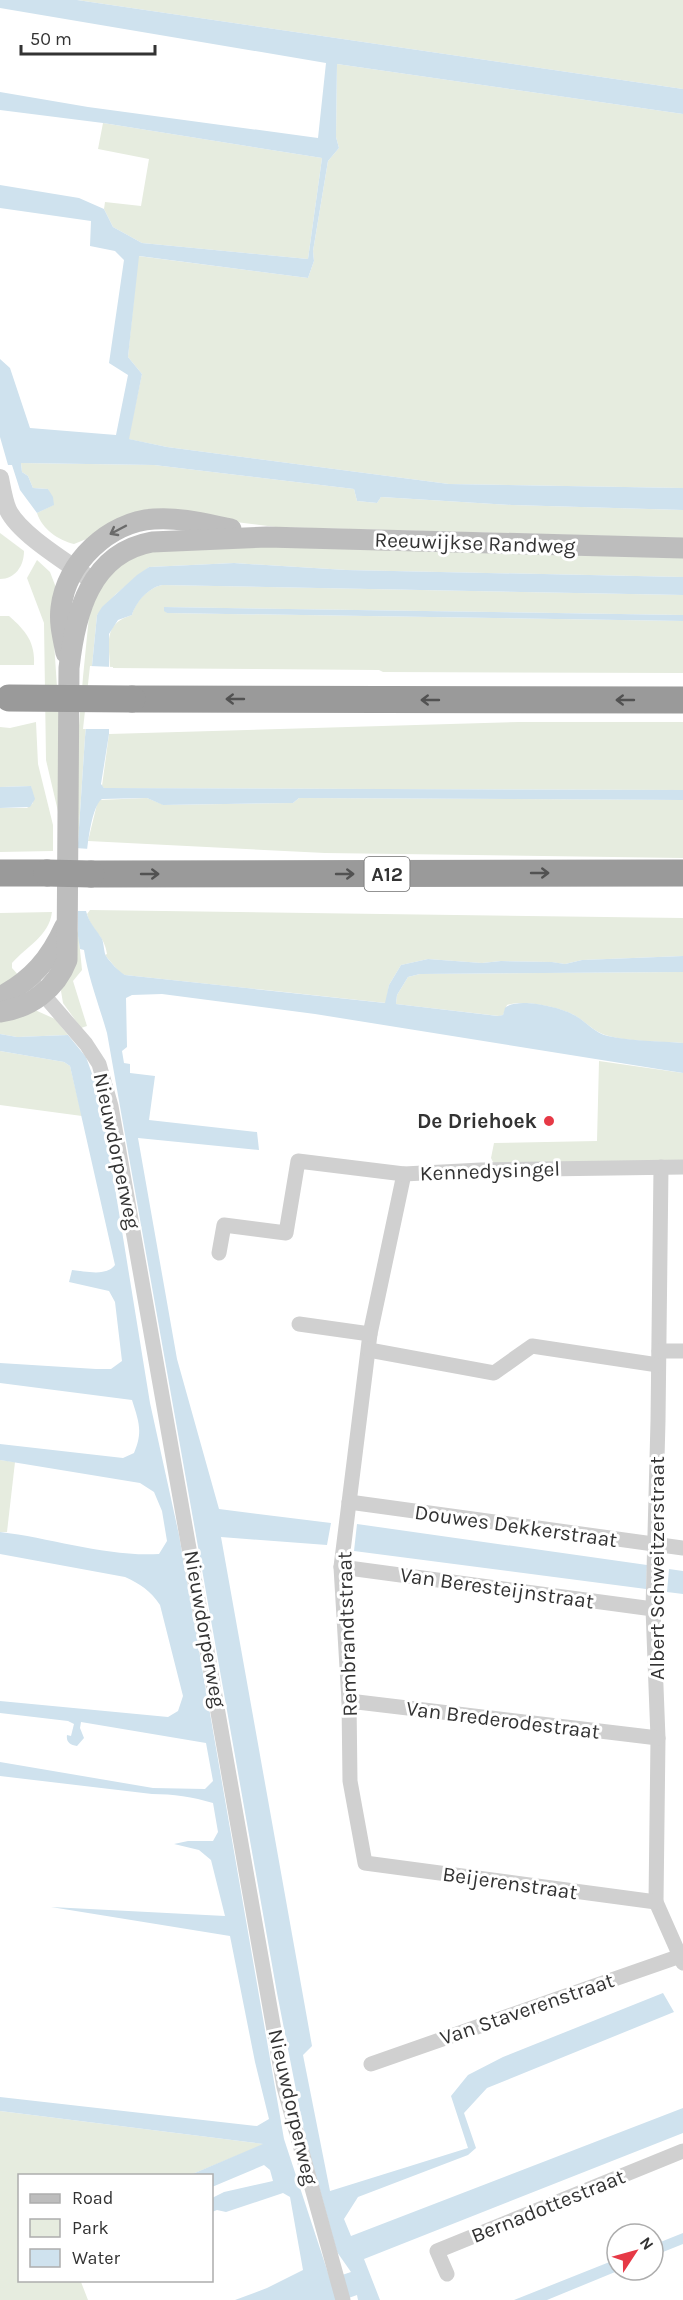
<svg xmlns="http://www.w3.org/2000/svg" width="683" height="2300" viewBox="0 0 683 2300" font-family="Karla,sans-serif">
  <style>
    .green { fill: #e6ecdf }
    .water { fill: #cfe2ee }
    .pier { fill: #fff }
    .lines { fill: none; stroke-linecap: round; stroke-linejoin: round }
    .minor { stroke: #d0d0d0; stroke-width: 15 }
    .tertiary { stroke: #d0d0d0; stroke-width: 18 }
    .secondary { stroke: #bdbdbd; stroke-width: 21 }
    .motorway { stroke: #9a9a9a; stroke-width: 27 }
    .motorway-bridge { stroke: #9a9a9a; stroke-width: 27 }
    .oneway { stroke: #6a6a6a }
    .oneway2 { stroke: #525252 }
    .poi-dot { fill: #e63946; stroke: #fff; stroke-width: 2 }
    .labels { text-anchor: middle; stroke-width: 6; stroke-linejoin: round; paint-order: stroke }
    .shield { fill: #fff; stroke: #707070; stroke-width: 1.5 }
    .shield-label { font-size: 20px; font-weight: bold; fill: #333 }
    .street-label { font-size: 21px; fill: #333; stroke: #fff }
    .poi-label { font-size: 21px; font-weight: bold; fill: #333; stroke: #fff; text-anchor: end }
  </style>
  <rect width="100%" height="100%" fill="#fff"/>
  <g class="green">
    <polygon points="77,0 683,0 683,89"/>
    <polygon points="337,64 683,114 683,488 449,484 167,447 128,439 142,374 128,357 138,256 308,278 314,261 313,251 328,161 339,148 336,137"/>
    <polygon points="103,123 322,158 308,259 142,243 113,227 104,209 105,202 141,206 149,159 98,149"/>
    <path d="M21,463L154,465L354,489L357,501L377,503L381,497L512,505L683,510V538L276,527L154,512L74,544C58,540 42,529 37,513L53,505L48,489L33,488L28,476L22,472Z"/>
    <path d="M0,533L24,551C24,566 15,579 0,579Z"/>
    <polygon points="248,546 683,558 683,577 346,570 234,563 149,567 116,594 97,615 85,737 78,843 78,738 83,677 89,616 103,580 138,552"/>
    <polygon points="37,560 50,572 55,585 54,642 60,733 60,820 46,760 44,623 27,578"/>
    <path d="M162,585L683,595V615L164,607L167,613L683,621V673L383,672L379,670L110,668C109,642 103,624 132,615C135,602 148,588 162,585Z"/>
    <path d="M0,616H9C26,631 35,642 34,665H0Z"/>
    <polygon points="36,722 38,764 53,825 53,851 0,852 0,808 27,808 33,803 31,786 0,787 0,727 10,728"/>
    <polygon points="519,722 683,722 683,790 104,788 102,786 109,734"/>
    <polygon points="147,798 164,805 293,803 299,798 683,800 683,858 325,853 88,841 98,800"/>
    <path d="M90,910L683,918V956L582,960L565,964L551,962L501,961L482,963L428,959L401,965L389,985L386,1003L125,975L120,973L105,955L107,954C104,934 92,932 87,914Z"/>
    <path d="M52,912C49,936 27,946 12,963V968L20,977L0,986V913Z"/>
    <polygon points="78,930 82,970 73,981 87,1026 81,1028 63,1003 61,991"/>
    <path d="M683,972V1043C659,1041 627,1042 605,1035C593,1031 585,1021 574,1015C560,1007 522,999 507,1005L503,1015L499,1016L396,1004L397,995L408,977L420,974Z"/>
    <polygon points="35,1010 55,1019 68,1035 17,1037 0,1034 0,1018"/>
    <polygon points="0,1051 64,1062 70,1066 82,1116 0,1105"/>
    <polygon points="599,1061 683,1073 683,1161 494,1164 491,1158 494,1143 597,1141"/>
    <polygon points="0,1460 15,1462 7,1532 0,1532"/>
    <polygon points="0,2111 265,2144 190,2175 20,2176 20,2280 83,2281 81,2282 88,2300 0,2300"/>
  </g>
  <g class="water">
    <polygon points="0,0 77,0 683,89 683,114 337,64 336,137 339,148 328,161 313,251 314,261 308,278 139,256 128,357 142,374 129,439 167,447 449,484 683,488 683,510 512,505 381,497 377,503 357,501 354,489 154,465 21,463 22,472 28,476 33,488 48,489 53,497 54,505 37,513 20,490 12,465 8,465 0,437 0,359 10,368 30,428 116,435 128,375 109,363 124,260 115,251 90,246 91,221 0,208 0,185 79,198 104,209 113,227 142,243 308,259 322,158 103,123 0,110 0,92 88,107 318,138 326,63 0,8"/>
    <path d="M234,563L346,570L683,577V595L162,585C148,588 136,602 132,615L118,620L109,634V734L101,784L104,788L683,790V800L299,798L293,803L163,805L147,798L102,799C87,808 82,893 86,911C89,923 96,929 102,939C104,944 104,953 106,956C110,962 119,972 125,975L385,1003L389,985L401,965L428,959L482,963L501,961L552,962L565,964L582,960L683,956V972L420,974L408,977L397,995L396,1004L498,1016L503,1015L505,1008C516,997 559,1007 572,1014C585,1020 594,1033 608,1036C632,1041 658,1041 683,1043V1073L315,1014L162,994L132,995L126,998L127,1047L122,1051L124,1063L130,1064V1073L155,1076L149,1120L257,1132L259,1150L138,1138L177,1359L219,1509L331,1523L327,1545L221,1537L312,2046L303,2055L330,2191L468,2148L451,2096L468,2075L503,2057L663,1993L674,2012L487,2088L464,2113L476,2148L468,2155L358,2197L344,2219L351,2236L683,2108V2133L364,2259L380,2300H358L357,2295L343,2300H235L267,2288L303,2270L290,2197L283,2193L226,2212L217,2210L212,2212V2198L224,2192L273,2181L270,2170L264,2165L212,2187V2176L190,2175L263,2144L0,2111V2097L257,2126L269,2119L255,2062L230,1936L51,1907L225,1916L211,1860L199,1850L174,1844L188,1841H213L218,1832L213,1803C193,1797 173,1794 152,1794L0,1776V1762L153,1788L205,1789L213,1781L206,1743L81,1722L80,1728L84,1738L77,1746C70,1745 66,1742 67,1735L71,1736L74,1724L68,1721L0,1713V1701L168,1717L178,1711L183,1696L160,1605C150,1590 140,1584 125,1577L0,1554V1532C52,1538 106,1557 159,1554L167,1541L162,1511L154,1492L140,1483L0,1460V1444L123,1458L134,1453C143,1432 139,1422 132,1400L0,1383V1363L96,1369H111L122,1361L115,1302L109,1291L69,1282L72,1270C85,1271 106,1277 115,1265L70,1066L64,1062L0,1051V1034L17,1037L68,1035L86,1057L100,1096L150,1403L179,1535L284,2139L330,2279L351,2272L337,2252L305,2136L277,1993L107,1033C99,1005 88,977 84,950L80,949L78,936V843L85,737L97,615L102,607L137,575L149,567Z"/>
    <polygon points="164,607 683,615 683,621 167,613 164,611"/>
    <polygon points="31,786 35,799 30,807 0,808 0,787"/>
    <polygon points="357,1524 647,1565 646,1589 354,1551"/>
    <polygon points="669,1569 683,1571 683,1594 667,1592"/>
    <polygon points="683,2233 683,2244 653,2256 653,2245"/>
    <polygon points="617,2259 617,2270 620,2270 547,2300 514,2300"/>
  </g>
  <g class="pier">
    <polygon points="90,666 113,667 112,729 83,729"/>
    <polygon points="75,848 90,849 89,911 75,911"/>
  </g>
  <g class="lines">
    <g class="minor">
      <polyline points="29,978 86,1044 99,1064 111,1106 284,2087 343,2300"/>
      <polyline points="661,1167 658,1421 653,1609 658,1738 656,1902 683,1963"/>
      <polyline points="404,1174 370,1334 341,1567 349,1701 350,1781 365,1863 656,1902"/>
      <polyline points="219,1253 224,1225 286,1233 298,1161 404,1174 481,1170 683,1167"/>
      <polyline points="299,1324 370,1334"/>
      <polyline points="369,1350 494,1373 532,1346 658,1365"/>
      <polyline points="659,1351 683,1351"/>
      <polyline points="349,1502 683,1548"/>
      <polyline points="341,1567 653,1609"/>
      <polyline points="349,1701 658,1738"/>
      <polyline points="371,2064 683,1955"/>
      <polyline points="447,2274 437,2251 683,2151"/>
    </g>
    <path class="tertiary" d="M0,478C2,488 4,501 8,510C20,535 70,564 93,581"/>
    <g class="secondary">
      <path d="M66,653C63,638 59,623 61,608C66,562 109,522 154,519C180,517 206,524 231,529"/>
      <path d="M0,997C32,980 50,959 65,926"/>
      <path d="M0,1012C30,1008 56,989 67,960L69,668C75,614 90,553 152,542L267,537L683,548"/>
    </g>
    <g class="motorway">
      <polyline points="132,699 683,700"/>
      <polyline points="0,873 47,873"/>
      <polyline points="91,874 683,873"/>
    </g>
    <g class="motorway-bridge">
      <polyline points="9,698 132,699"/>
      <polyline points="47,873 91,874"/>
    </g>
  </g>
  <defs><path id="oneway-shaft" d="M-6 0H5M1.5-3L5.5 0L1.5 3" fill="none" stroke-width="1.6" stroke-linecap="round" stroke-linejoin="round" transform="scale(1.5)"/></defs>
  <use class="oneway" href="#oneway-shaft" transform="translate(118 530) rotate(152)"/>
  <g class="oneway2">
    <use href="#oneway-shaft" transform="translate(235 699) rotate(-180)"/>
    <use href="#oneway-shaft" transform="translate(430 700) rotate(-180)"/>
    <use href="#oneway-shaft" transform="translate(625 700) rotate(-180)"/>
    <use href="#oneway-shaft" transform="translate(540 873)"/>
    <use href="#oneway-shaft" transform="translate(150 874)"/>
    <use href="#oneway-shaft" transform="translate(345 874)"/>
  </g>
  <circle class="poi-dot" cx="549" cy="1121" r="6"/>
  <g class="labels">
    <rect class="shield" x="364.5" y="857" width="45" height="34" rx="4.5"/>
    <g class="shield-label">
      <text x="387" y="881">A12</text>
    </g>
    <g class="street-label">
      <text transform="translate(475 543) rotate(2)" y="7">Reeuwijkse Randweg</text>
      <text transform="translate(117 1151) rotate(78)" y="7">Nieuwdorperweg</text>
      <text transform="translate(490 1171) rotate(-2)" y="7">Kennedysingel</text>
      <text transform="translate(516 1526) rotate(8)" y="7">Douwes Dekkerstraat</text>
      <text transform="translate(657 1568) rotate(-90)" y="7">Albert Schweitzerstraat</text>
      <text transform="translate(497 1588) rotate(8)" y="7">Van Beresteijnstraat</text>
      <text transform="translate(205 1629) rotate(80)" y="7">Nieuwdorperweg</text>
      <text transform="translate(347 1634) rotate(-92)" y="7">Rembrandtstraat</text>
      <text transform="translate(503 1720) rotate(7)" y="7">Van Brederodestraat</text>
      <text transform="translate(510 1883) rotate(8)" y="7">Beijerenstraat</text>
      <text transform="translate(527 2009) rotate(-19)" y="7">Van Staverenstraat</text>
      <text transform="translate(293 2107) rotate(77)" y="7">Nieuwdorperweg</text>
      <text transform="translate(548 2206) rotate(-22)" y="7">Bernadottestraat</text>
    </g>
    <g class="poi-label">
      <text x="537" y="1128">De Driehoek</text>
    </g>
  </g>
  <rect x="18" y="2174" width="195" height="108" fill="#ffffff" stroke="#adadad" stroke-width="1.5"/>
  <rect x="30" y="2194" width="30" height="9" fill="#bdbdbd" stroke="#adadad" stroke-width="1.5"/>
  <text x="72" y="2204" font-size="18" fill="#333333">Road</text>
  <rect x="30" y="2219" width="30" height="18" fill="#e6ecdf" stroke="#adadad" stroke-width="1.5"/>
  <text x="72" y="2234" font-size="18" fill="#333333">Park</text>
  <rect x="30" y="2249" width="30" height="18" fill="#cfe2ee" stroke="#adadad" stroke-width="1.5"/>
  <text x="72" y="2264" font-size="18" fill="#333333">Water</text>
  <g transform="translate(635 2252) rotate(54)"><circle r="28" fill="#ffffff" stroke="#adadad" stroke-width="1.5"/>
  <path d="M0-4.5L10 22L0 15L-10 22Z" fill="#e63946"/>
  <text y="-9" font-size="16" font-weight="bold" text-anchor="middle" fill="#333333">N</text>
  </g>
  <path d="M21 45v9h134v-9" fill="none" stroke="#333333" stroke-width="3"/>
  <text x="30" y="45" font-size="18" fill="#333333" stroke="#ffffff" stroke-width="4.5" paint-order="stroke">50 m</text>
</svg>
